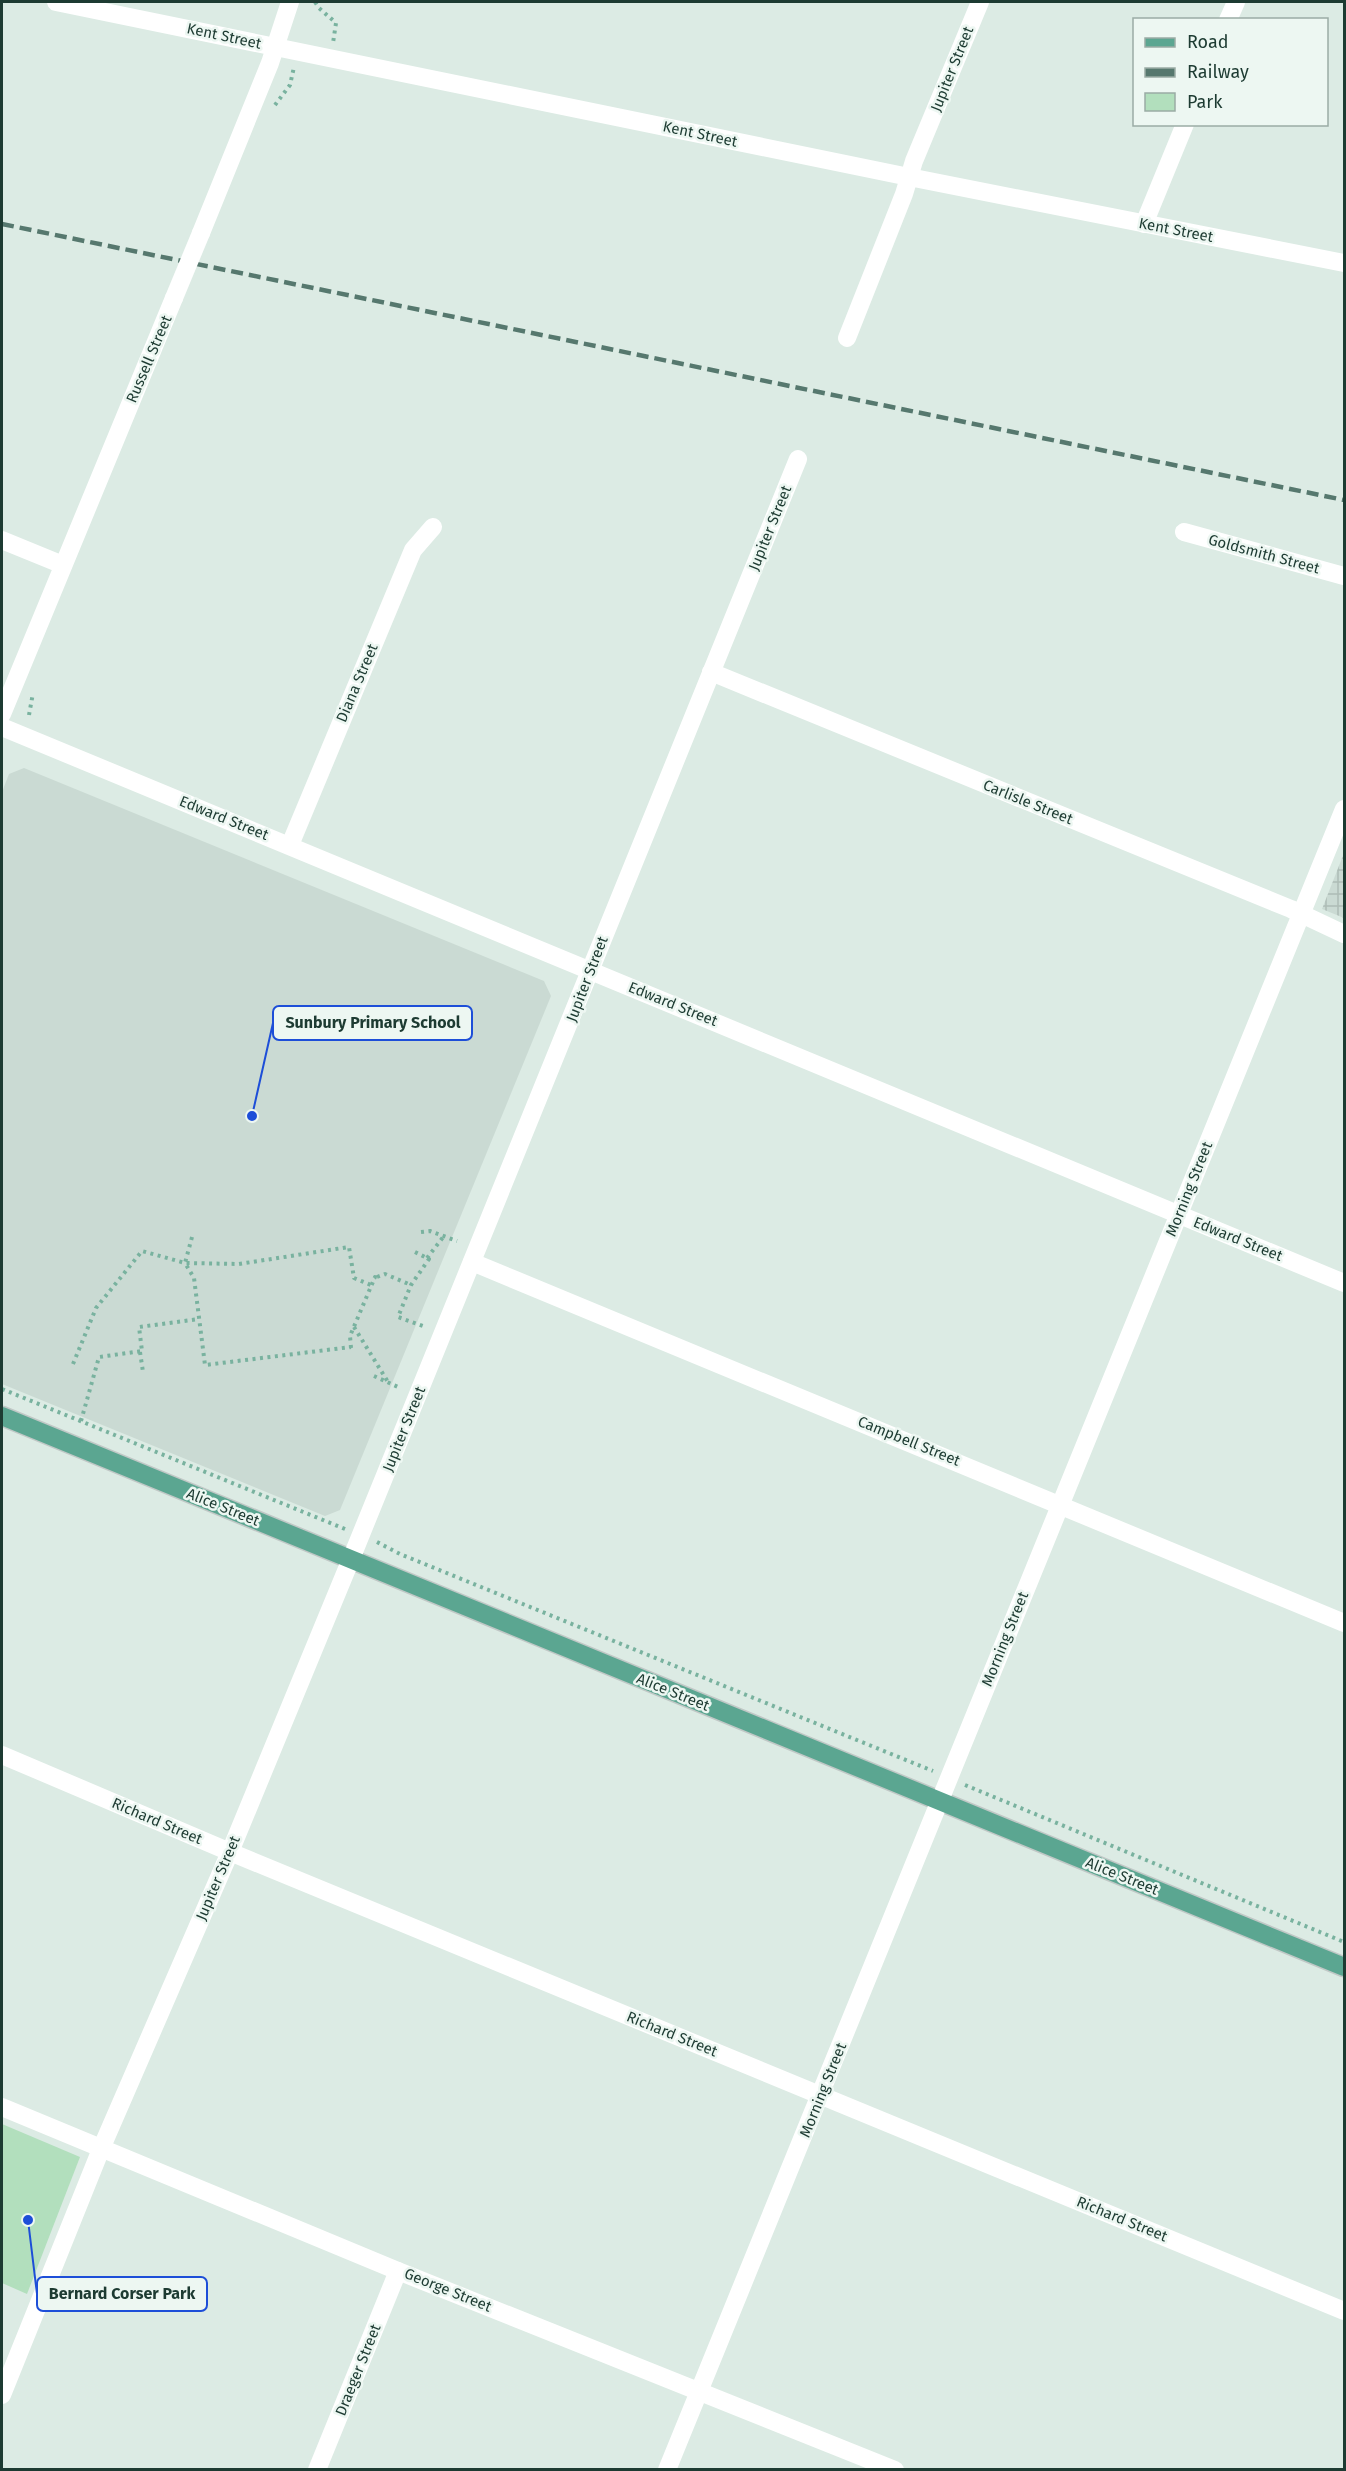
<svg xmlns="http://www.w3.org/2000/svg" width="1346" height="2471" viewBox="0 0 1346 2471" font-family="'Fira Sans',sans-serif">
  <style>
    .built { fill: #cadad3 }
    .industrial { fill: url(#industrial-grid) }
    .park { fill: #b2dfbd }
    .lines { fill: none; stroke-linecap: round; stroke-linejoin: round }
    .primary-casing { stroke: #c0c8c6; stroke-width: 21 }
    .path { stroke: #79b29f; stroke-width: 4; stroke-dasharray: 3 4.5; stroke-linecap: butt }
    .street { stroke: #fff; stroke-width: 18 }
    .primary { stroke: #5ba691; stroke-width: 18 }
    .rail { stroke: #56786e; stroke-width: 4.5; stroke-dasharray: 12 6; stroke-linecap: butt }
    .street-bridge { stroke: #fff; stroke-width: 18 }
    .labels { text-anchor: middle; stroke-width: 5; stroke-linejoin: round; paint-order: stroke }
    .street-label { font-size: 15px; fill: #1d3b32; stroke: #edf7f2 }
    .leader { fill: none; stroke: #1d4ed8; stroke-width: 2 }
    .callout-dot { fill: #1d4ed8; stroke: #edf7f2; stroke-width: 2 }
    .callout { fill: #edf7f2; stroke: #1d4ed8; stroke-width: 2 }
    .callout-label { font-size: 16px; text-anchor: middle; font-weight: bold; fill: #1d3b32 }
  </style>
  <defs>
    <pattern id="industrial-grid" width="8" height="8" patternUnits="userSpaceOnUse" patternTransform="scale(1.5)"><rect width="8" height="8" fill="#cadad3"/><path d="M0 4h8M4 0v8" fill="none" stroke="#adbcb6"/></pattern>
  </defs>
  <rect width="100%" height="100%" fill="#dcebe4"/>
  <polygon class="built" points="24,768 544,981 551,996 340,1510 325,1516 2,1384 2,792 9,774"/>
  <polygon class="industrial" points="1344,853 1344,918 1322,909"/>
  <polygon class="park" points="2,2124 80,2157 27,2294 2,2283"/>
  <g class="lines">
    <g class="primary-casing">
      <polyline id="primary" points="2,1416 1344,1967"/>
    </g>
    <g class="path">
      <polyline points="315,2 319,8 336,23 333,43"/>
      <polyline points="275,105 290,85 294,67"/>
      <polyline points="29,715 33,693"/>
      <polyline points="421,1232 430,1231 457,1241"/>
      <polyline points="192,1237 185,1263 194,1278 205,1365 351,1347"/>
      <polyline points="415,1252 429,1259 411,1285 398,1317 423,1326"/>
      <polyline points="427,1258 444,1236"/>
      <polyline points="377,1277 385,1274 411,1285"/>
      <polyline points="354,1327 388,1382"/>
      <polyline points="351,1348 350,1336 375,1277 380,1279"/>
      <polyline points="140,1352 143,1372"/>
      <polyline points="73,1364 96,1308 142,1251 185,1263 239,1264 349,1247 354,1278 371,1285"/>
      <polyline points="374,1376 398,1387"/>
      <polyline points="2,1389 345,1529"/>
      <polyline points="81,1421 99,1357 142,1351 139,1327 199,1319"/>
      <polyline points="377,1542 400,1554 933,1771"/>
      <polyline points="965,1785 1344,1942"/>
    </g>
    <g class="street">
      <polyline points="56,2 909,177 1344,263"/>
      <polyline points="1228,20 1236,2"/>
      <polyline points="1144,224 1185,124"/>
      <polyline points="201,233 270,63 290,2"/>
      <polyline points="847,338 904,194 914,161 980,2"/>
      <polyline points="1184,532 1344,576"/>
      <polyline points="2,540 63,565"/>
      <polyline points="711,672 1291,909 1344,934"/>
      <polyline points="2,714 174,298"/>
      <polyline points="2,727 1344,1283"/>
      <polyline points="290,845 413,550 433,527"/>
      <polyline points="472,1262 1344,1623"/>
      <polyline points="2,1755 230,1852 1344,2311"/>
      <polyline points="2,2107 398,2271 895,2470"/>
      <polyline points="2,2395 101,2149 230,1852 351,1559 798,459"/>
      <polyline points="317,2470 398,2271"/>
      <polyline points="667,2470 1344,809"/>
    </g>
    <use href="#primary" class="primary"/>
    <polyline class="rail" points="2,224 1344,500"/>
    <polyline class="street-bridge" points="174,298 201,233"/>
  </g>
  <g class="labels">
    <g class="street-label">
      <text transform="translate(224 36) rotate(12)" y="5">Kent Street</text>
      <text transform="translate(952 69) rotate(-68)" y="5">Jupiter Street</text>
      <text transform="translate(700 134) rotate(12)" y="5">Kent Street</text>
      <text transform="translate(1176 230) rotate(11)" y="5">Kent Street</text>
      <text transform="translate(149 359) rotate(-67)" y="5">Russell Street</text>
      <text transform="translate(770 528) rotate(-68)" y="5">Jupiter Street</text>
      <text transform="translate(1264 554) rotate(15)" y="5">Goldsmith Street</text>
      <text transform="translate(357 683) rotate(-67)" y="5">Diana Street</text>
      <text transform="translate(1028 802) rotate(22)" y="5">Carlisle Street</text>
      <text transform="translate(224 818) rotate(22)" y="5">Edward Street</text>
      <text transform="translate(587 979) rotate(-69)" y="5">Jupiter Street</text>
      <text transform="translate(673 1004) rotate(22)" y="5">Edward Street</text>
      <text transform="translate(1189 1189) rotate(-68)" y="5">Morning Street</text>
      <text transform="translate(1238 1239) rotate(22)" y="5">Edward Street</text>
      <text transform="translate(404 1429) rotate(-68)" y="5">Jupiter Street</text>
      <text transform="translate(909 1441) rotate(22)" y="5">Campbell Street</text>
      <text transform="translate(223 1507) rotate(22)" y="5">Alice Street</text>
      <text transform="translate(1005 1639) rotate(-68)" y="5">Morning Street</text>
      <text transform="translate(673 1692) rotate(22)" y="5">Alice Street</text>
      <text transform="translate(157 1821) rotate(23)" y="5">Richard Street</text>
      <text transform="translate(1122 1876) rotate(22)" y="5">Alice Street</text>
      <text transform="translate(218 1878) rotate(-67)" y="5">Jupiter Street</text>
      <text transform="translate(672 2034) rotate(22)" y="5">Richard Street</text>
      <text transform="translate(823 2090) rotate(-68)" y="5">Morning Street</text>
      <text transform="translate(1122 2219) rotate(22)" y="5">Richard Street</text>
      <text transform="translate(448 2290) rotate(22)" y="5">George Street</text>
      <text transform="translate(358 2370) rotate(-68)" y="5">Draeger Street</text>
    </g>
  </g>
  <path class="leader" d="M252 1116L273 1023M28 2220L37 2294"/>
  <g class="callout-dot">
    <circle cx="252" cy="1116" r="6"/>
    <circle cx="28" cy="2220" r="6"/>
  </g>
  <g class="callout">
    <rect x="273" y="1006" width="199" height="34" rx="6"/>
    <rect x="37" y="2277" width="170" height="34" rx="6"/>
  </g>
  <g class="callout-label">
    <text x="373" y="1028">Sunbury Primary School</text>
    <text x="122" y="2299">Bernard Corser Park</text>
  </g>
  <rect width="1346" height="2471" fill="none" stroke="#1d3b32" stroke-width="6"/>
  <rect x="1133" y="18" width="195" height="108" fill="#edf7f2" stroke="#9aaca5" stroke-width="1.5"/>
  <rect x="1145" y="38" width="30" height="9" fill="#5ba691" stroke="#9aaca5" stroke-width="1.5"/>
  <text x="1187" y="48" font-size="18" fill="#1d3b32">Road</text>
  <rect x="1145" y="68" width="30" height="9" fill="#56786e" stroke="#9aaca5" stroke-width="1.5"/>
  <text x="1187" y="78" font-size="18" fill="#1d3b32">Railway</text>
  <rect x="1145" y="93" width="30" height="18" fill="#b2dfbd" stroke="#9aaca5" stroke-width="1.5"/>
  <text x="1187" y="108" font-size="18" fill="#1d3b32">Park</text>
</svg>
